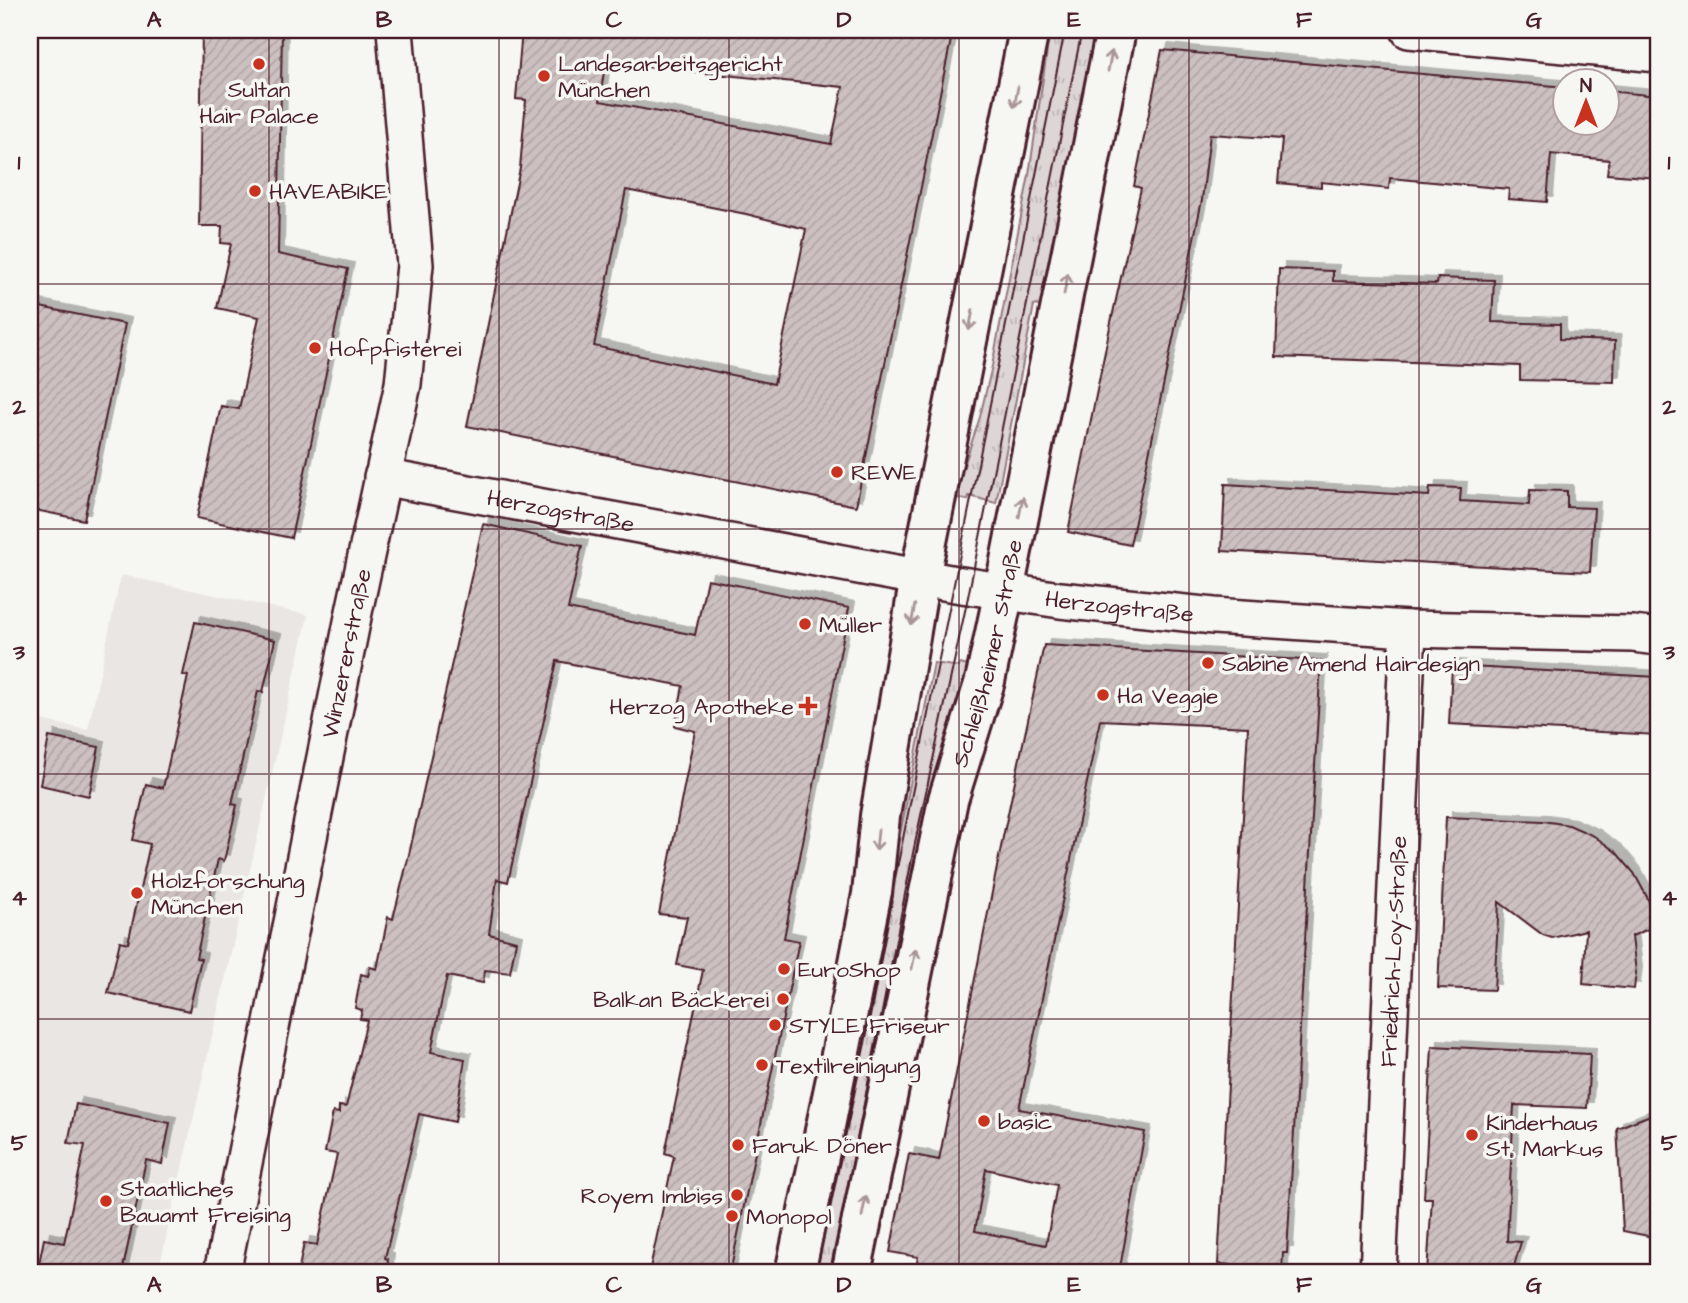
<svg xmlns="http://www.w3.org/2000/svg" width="1688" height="1303" viewBox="0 0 1688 1303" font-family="'Architects Daughter',sans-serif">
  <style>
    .built { fill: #e9e6e3 }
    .grass { fill: url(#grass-tufts); stroke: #947a80; stroke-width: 2 }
    .building { fill: url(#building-hatch); stroke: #4a1f2b; stroke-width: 2; fill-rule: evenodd; filter: url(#shadow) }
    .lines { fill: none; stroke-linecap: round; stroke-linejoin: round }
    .minor-casing { stroke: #4a1f2b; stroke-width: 40 }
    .major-casing { stroke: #4a1f2b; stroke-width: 44 }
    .minor { stroke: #f6f6f2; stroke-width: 35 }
    .major { stroke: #f6f6f2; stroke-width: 38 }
    .tram { stroke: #4a1f2b; stroke-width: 2 }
    .oneway { stroke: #a99598 }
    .grid { fill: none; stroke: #4a1f2b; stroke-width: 2; stroke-opacity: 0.55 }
    .poi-dot { fill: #c8321e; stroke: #f6f6f2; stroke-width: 2.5 }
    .labels { text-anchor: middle; stroke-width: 7; stroke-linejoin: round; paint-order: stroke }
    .poi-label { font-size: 23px; fill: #4a1f2b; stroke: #f6f6f2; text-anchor: start }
    .street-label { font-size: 23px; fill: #4a1f2b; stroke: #f6f6f2 }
    .neatline { fill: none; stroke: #4a1f2b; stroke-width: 2.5 }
    .grid-label { font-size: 23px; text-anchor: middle; font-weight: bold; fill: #4a1f2b }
  </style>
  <defs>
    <pattern id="grass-tufts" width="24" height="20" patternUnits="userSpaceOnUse" patternTransform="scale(1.75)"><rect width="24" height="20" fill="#ddd6d5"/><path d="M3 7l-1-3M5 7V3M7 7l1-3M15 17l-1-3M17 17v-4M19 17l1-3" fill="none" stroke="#bfb7b7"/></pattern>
    <pattern id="building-hatch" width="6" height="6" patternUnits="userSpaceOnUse" patternTransform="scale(1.75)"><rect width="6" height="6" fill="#ccc1c0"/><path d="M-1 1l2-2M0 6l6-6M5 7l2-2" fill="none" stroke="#b1a5a5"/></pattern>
    <filter id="shadow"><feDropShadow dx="6" dy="-6" stdDeviation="0" flood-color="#0004"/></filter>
  </defs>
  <rect width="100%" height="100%" fill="#f6f6f2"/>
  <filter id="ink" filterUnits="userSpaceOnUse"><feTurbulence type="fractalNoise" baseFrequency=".0143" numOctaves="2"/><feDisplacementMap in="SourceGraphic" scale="14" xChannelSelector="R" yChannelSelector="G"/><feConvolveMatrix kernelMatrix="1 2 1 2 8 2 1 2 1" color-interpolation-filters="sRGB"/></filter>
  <g filter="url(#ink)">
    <polygon class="built" points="121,575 308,615 158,1273 30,1273 30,718 88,730"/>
    <g class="grass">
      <polygon points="1050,30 1087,30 1100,37 1048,308 1034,305 996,503 969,496 968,500 957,498 961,475 980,417 992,366 1029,175"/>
      <polygon points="934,663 959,667 960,664 972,667 841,1273 808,1273 893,870"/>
    </g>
    <g class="building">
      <polygon points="202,30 282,30 278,254 348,269 291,538 197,518 221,406 239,409 259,317 217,308 231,244 221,243 222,226 199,226"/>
      <path d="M522,30H953L856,506L467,426L520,168L526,100L516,99ZM605,63L843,87L831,144L600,101ZM626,190L746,214L806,229L774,384L594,346Z"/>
      <polygon points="1162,50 1565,87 1565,122 1607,122 1607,91 1658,96 1658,178 1607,174 1609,160 1551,154 1547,202 1508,199 1509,189 1390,178 1389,189 1321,182 1321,187 1278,183 1282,139 1210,134 1202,200 1130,545 1068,532 1111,322 1141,188 1134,186"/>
      <polygon points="1279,269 1333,271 1333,281 1437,284 1438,278 1494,280 1492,322 1560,324 1560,339 1615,341 1614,382 1520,380 1520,366 1276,357"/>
      <polygon points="30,305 125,324 84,520 30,509"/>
      <polygon points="1225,484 1429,496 1430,487 1461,488 1460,501 1529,505 1530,490 1567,491 1567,507 1594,508 1590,572 1222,551"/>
      <polygon points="483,524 582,546 568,609 695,635 707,579 849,608 784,938 799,941 730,1273 649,1273 674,1156 665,1153 703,970 677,965 687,917 659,914 695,731 675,726 683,686 557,661 508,882 497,879 489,934 516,941 510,973 485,970 483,983 447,976 439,1013 431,1052 465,1059 455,1122 419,1114 385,1258 388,1259 387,1273 298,1273 304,1243 317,1245 337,1154 325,1152 333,1112 339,1113 339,1106 346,1107 367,1020 360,1019 362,1010 355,1008 361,974 368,976 370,967 377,969 388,917 393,919 408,859"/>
      <polygon points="195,622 275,640 263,692 258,691 232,804 237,805 224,861 218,859 196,958 201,959 189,1011 108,993 120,941 128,943 150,844 133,840 146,784 163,788 188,676 183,675"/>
      <path d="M1044,645L1321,661L1287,1253H1283L1282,1273H1229L1230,1265L1218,1264L1248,727L1100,720L1019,1109L1145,1132L1119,1273H915L918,1257L890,1252L909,1154L939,1160L1003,837ZM986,1169L1057,1185L1046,1245L975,1231Z"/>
      <polygon points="1452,666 1658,677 1658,735 1449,724"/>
      <polygon points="49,737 99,747 89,796 40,785"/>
      <polygon points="1446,817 1543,821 1569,825 1594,836 1616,852 1634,873 1647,897 1658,922 1658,925 1632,936 1636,973 1634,989 1583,984 1586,930 1552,938 1543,935 1499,902 1494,990 1438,988"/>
      <polygon points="1432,1046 1590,1054 1587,1108 1514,1105 1507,1241 1521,1242 1512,1273 1427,1273 1432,1198 1424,1198"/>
      <polygon points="76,1104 170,1123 162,1164 146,1160 122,1273 37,1273 44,1239 64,1243 85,1145 68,1143"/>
      <polygon points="1658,1112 1658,1238 1623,1231 1617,1128"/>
    </g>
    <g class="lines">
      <g class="minor-casing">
        <g id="minor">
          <polyline points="1409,30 1658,54"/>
          <path id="s1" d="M382,477L955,584L1060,600L1214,616L1408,629L1633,634L1658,637"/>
          <path id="s2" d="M222,1273L354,612L403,384L415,265L395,30"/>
          <path id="s3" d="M1378,1273L1408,629"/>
        </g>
      </g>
      <g class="major-casing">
        <g id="major">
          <polyline points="795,1273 845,1036 872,894 880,816 920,577 1029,30"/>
          <path id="s4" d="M851,1273L948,800L985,681L1004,591L1116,30"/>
        </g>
      </g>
      <use href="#minor" class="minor"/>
      <use href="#major" class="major"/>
      <g class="tram">
        <polyline points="816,1273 1065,30"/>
        <polyline points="831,1273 914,848 968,597 1082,30"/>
      </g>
    </g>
    <defs><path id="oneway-shaft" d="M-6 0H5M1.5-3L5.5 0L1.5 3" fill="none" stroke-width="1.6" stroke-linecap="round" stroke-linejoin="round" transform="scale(1.75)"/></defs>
    <g class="oneway">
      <use href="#oneway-shaft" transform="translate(1110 61) rotate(-79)"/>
      <use href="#oneway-shaft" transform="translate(1016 97) rotate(101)"/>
      <use href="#oneway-shaft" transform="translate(1066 284) rotate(-79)"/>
      <use href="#oneway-shaft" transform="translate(971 320) rotate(101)"/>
      <use href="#oneway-shaft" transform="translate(1021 507) rotate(-79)"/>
      <use href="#oneway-shaft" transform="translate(913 615) rotate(100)"/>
      <use href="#oneway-shaft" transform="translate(877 840) rotate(96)"/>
      <use href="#oneway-shaft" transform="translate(914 959) rotate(-78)"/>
      <use href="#oneway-shaft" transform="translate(864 1206) rotate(-79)"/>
    </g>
  </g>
  <path class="grid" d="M269,30V1273M499,30V1273M729,30V1273M959,30V1273M1189,30V1273M1419,30V1273M30,284H1658M30,529H1658M30,774H1658M30,1019H1658"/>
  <g class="poi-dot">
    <circle cx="259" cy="64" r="7"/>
    <circle cx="544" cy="76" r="7"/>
    <circle cx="255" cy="191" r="7"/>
    <circle cx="315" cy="348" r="7"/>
    <circle cx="837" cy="472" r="7"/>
    <circle cx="805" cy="624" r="7"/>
    <circle cx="1208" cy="663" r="7"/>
    <circle cx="1103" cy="695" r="7"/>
    <path d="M804.5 695.5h7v7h7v7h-7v7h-7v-7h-7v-7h7z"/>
    <circle cx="137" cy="893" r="7"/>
    <circle cx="784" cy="969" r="7"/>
    <circle cx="783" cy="999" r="7"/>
    <circle cx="775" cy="1025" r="7"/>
    <circle cx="762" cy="1065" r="7"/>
    <circle cx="984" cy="1121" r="7"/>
    <circle cx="1472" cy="1135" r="7"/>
    <circle cx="738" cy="1145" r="7"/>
    <circle cx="737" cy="1195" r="7"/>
    <circle cx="106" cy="1201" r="7"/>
    <circle cx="732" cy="1216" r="7"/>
  </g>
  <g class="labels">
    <g class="poi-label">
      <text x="558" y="71">Landesarbeitsgericht<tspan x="558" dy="26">München</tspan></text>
      <text x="259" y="97" text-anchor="middle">Sultan<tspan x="259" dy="26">Hair Palace</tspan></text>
      <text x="269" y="199">HAVEABIKE</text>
      <text x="329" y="356">Hofpfisterei</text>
      <text x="851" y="480">REWE</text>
      <text x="819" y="632">Müller</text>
      <text x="1222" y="671">Sabine Amend Hairdesign</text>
      <text x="1117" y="703">Ha Veggie</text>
      <text x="794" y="714" text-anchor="end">Herzog Apotheke</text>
      <text x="151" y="888">Holzforschung<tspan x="151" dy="26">München</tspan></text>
      <text x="798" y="977">EuroShop</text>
      <text x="769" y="1007" text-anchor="end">Balkan Bäckerei</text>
      <text x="789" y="1033">STYLE Friseur</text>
      <text x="776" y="1073">Textilreinigung</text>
      <text x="998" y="1129">basic</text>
      <text x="1486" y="1130">Kinderhaus<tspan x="1486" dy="26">St. Markus</tspan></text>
      <text x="752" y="1153">Faruk Döner</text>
      <text x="120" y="1196">Staatliches<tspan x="120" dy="26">Bauamt Freising</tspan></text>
      <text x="723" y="1203" text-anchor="end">Royem Imbiss</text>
      <text x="746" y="1224">Monopol</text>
    </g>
    <g class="street-label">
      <text dy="8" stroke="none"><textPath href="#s1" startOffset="182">Herzogstraße</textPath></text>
      <text dy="8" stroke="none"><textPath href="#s1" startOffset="749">Herzogstraße</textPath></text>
      <text dy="8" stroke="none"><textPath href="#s4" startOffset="635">Schleißheimer Straße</textPath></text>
      <text dy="8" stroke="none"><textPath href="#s2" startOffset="632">Winzererstraße</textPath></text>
      <text dy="8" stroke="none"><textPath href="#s3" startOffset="322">Friedrich-Loy-Straße</textPath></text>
    </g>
  </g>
  <rect width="1688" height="1303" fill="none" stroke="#f6f6f2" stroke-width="77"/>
  <g transform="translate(1586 102)"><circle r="33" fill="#f6f6f2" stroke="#b1a0a2" stroke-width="2"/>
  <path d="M0-5L12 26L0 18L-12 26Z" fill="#c8321e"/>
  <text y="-10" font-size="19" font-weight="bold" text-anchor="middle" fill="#4a1f2b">N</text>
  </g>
  <rect x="38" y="38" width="1612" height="1226" class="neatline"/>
  <g class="grid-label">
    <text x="154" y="27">A</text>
    <text x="384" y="27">B</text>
    <text x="614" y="27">C</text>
    <text x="844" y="27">D</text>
    <text x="1074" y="27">E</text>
    <text x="1304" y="27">F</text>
    <text x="1534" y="27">G</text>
    <text x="19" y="169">1</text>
    <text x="1669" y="169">1</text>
    <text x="19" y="414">2</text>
    <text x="1669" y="414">2</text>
    <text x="19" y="659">3</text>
    <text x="1669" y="659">3</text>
    <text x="19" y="905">4</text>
    <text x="1669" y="905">4</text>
    <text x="19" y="1150">5</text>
    <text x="1669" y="1150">5</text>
    <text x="154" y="1292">A</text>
    <text x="384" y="1292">B</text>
    <text x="614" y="1292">C</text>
    <text x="844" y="1292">D</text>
    <text x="1074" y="1292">E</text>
    <text x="1304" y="1292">F</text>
    <text x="1534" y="1292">G</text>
  </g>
</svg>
